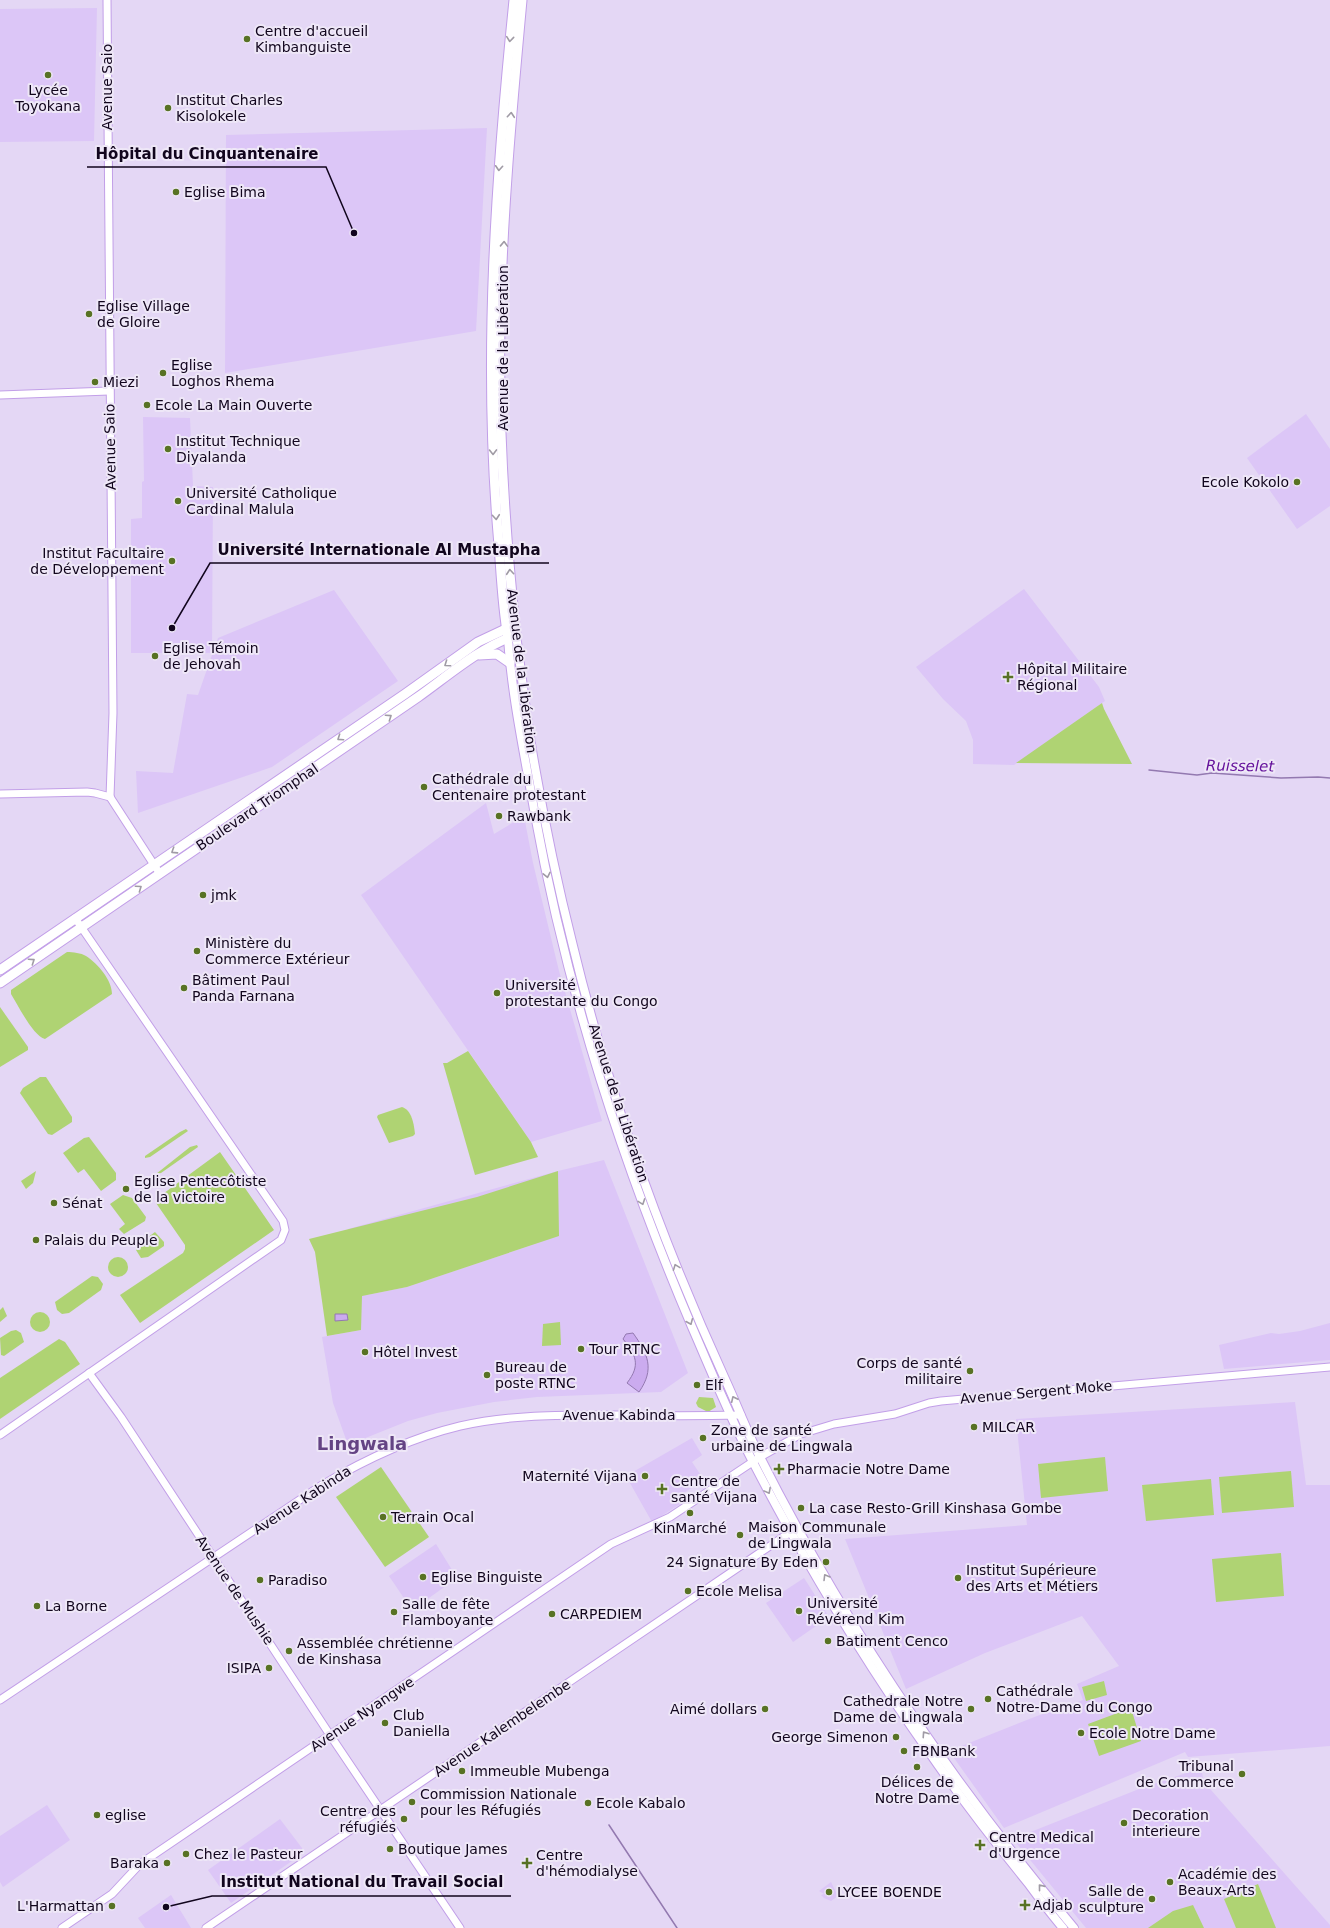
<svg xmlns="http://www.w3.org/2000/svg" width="1330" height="1928" viewBox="0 0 1330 1928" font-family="'DejaVu Sans',sans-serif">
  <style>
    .built { fill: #dcc6f7; fill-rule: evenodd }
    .green { fill: #afd373 }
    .water { fill: #cbabef; stroke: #9379b0 }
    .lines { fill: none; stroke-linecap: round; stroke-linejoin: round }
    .stream { stroke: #9379b0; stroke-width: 1.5 }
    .secondary-casing { stroke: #c29fe8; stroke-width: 9 }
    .primary-casing { stroke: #c29fe8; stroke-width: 10 }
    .highway-casing { stroke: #c29fe8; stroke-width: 11 }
    .secondary { stroke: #fff; stroke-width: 7 }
    .primary { stroke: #fff; stroke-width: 8 }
    .highway { stroke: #fff; stroke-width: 9 }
    .oneway { stroke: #a09ba5 }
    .poi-dot { fill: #587224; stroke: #eee7f7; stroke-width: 1.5 }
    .labels { text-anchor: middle; stroke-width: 4; stroke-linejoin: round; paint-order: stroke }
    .poi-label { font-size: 14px; fill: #11051d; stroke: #eee7f7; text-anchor: start }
    .street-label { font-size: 14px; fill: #11051d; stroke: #eee7f7 }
    .water-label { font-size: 15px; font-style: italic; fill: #65129c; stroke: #eee7f7 }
    .district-label { font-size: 18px; font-weight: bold; fill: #644384; stroke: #eee7f7 }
    .leader { fill: none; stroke: #11051d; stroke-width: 1.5 }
    .callout-dot { fill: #11051d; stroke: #eee7f7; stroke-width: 1.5 }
    .callout-label { font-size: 15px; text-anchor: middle; font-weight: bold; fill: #11051d; stroke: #eee7f7; stroke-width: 4; stroke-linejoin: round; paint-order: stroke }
  </style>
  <rect width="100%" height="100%" fill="#e4d7f5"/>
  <g class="built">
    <polygon points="97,8 94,141 0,142 0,9"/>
    <polygon points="487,128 476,331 225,373 226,135"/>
    <polygon points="1306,414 1330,449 1330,506 1297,529 1247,458"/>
    <polygon points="143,417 190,418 193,486 213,487 212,653 131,653 131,519 142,518 142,482 144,481"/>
    <polygon points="1024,589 1099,687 1105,701 1014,765 973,764 973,740 966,721 943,699 916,667"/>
    <polygon points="334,590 398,681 272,767 138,813 136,771 173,773 187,694 198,695 218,638"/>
    <polygon points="486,803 494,834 524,816 533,863 559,971 602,1121 531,1142 361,895"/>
    <path d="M604,1160L688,1373L661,1392L537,1397L494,1402L437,1413L408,1421L348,1445L333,1403L322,1337L361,1330L348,1229L558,1171ZM544,1241L407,1287L367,1295Z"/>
    <polygon points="1330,1323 1330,1360 1224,1369 1219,1345 1271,1333 1279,1334 1300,1331"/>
    <polygon points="1295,1402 1306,1485 1330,1485 1330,1746 1188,1757 1185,1752 1004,1828 949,1751 1037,1716 1083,1700 1077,1684 1119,1666 1082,1616 985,1653 906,1689 845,1539 1027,1525 1016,1419"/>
    <polygon points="692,1438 702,1455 692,1462 704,1480 676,1498 680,1504 652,1522 626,1476"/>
    <polygon points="436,1544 457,1578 412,1610 389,1576"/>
    <polygon points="804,1578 829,1617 793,1642 766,1603"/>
    <polygon points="1201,1768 1204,1782 1330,1925 1330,1928 1086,1928 1013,1839 1139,1789"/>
    <polygon points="47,1805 70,1840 3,1887 0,1882 0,1836"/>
    <polygon points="280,1819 305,1852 231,1903 208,1870"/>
    <polygon points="831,1882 838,1896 831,1901 824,1898 821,1895 824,1894 819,1891"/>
    <polygon points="171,1895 191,1928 145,1928 138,1918"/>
  </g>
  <g class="green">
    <polygon points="1102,703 1104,709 1132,764 1016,763"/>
    <path d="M67,952C73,952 81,953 86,956C98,964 112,980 112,994L45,1039C33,1036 18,1005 11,994V990Z"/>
    <polygon points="0,1007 28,1047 28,1050 0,1067"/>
    <polygon points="468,1051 531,1142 538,1157 475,1175 443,1063 447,1063"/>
    <polygon points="40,1077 46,1077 72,1117 72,1122 52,1135 48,1134 20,1093 23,1088"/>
    <path d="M402,1107C412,1110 414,1125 415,1134L413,1136L389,1143L377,1117L378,1115Z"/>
    <polygon points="186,1129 188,1131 150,1157 145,1158 145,1156 180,1132"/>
    <polygon points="89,1137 116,1173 116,1180 101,1191 84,1169 78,1173 63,1153 84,1138"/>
    <polygon points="197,1145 198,1147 161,1173 156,1174 190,1147"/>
    <polygon points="220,1152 274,1230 140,1323 120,1295 183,1253 185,1249 185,1245 156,1203 156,1199"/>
    <polygon points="36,1171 33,1183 26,1189 21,1181"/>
    <polygon points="558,1171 559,1236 407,1287 362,1296 361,1330 327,1336 315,1252 309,1239 477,1197"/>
    <polygon points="123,1195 132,1198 146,1217 145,1221 124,1234 119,1229 125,1224 110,1204"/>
    <polygon points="155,1232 164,1242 164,1246 148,1257 141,1258 136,1250 136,1246"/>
    <circle cx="118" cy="1267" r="10"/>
    <polygon points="92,1276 98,1277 103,1284 101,1290 69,1313 62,1314 57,1310 55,1302"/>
    <polygon points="3,1307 7,1316 0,1322 0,1310"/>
    <circle cx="40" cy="1322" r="10"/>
    <polygon points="560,1322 561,1345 542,1346 543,1324"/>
    <polygon points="16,1330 21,1333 24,1342 4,1356 1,1355 0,1338 11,1331"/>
    <polygon points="59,1339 65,1342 80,1364 0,1419 0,1378"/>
    <polygon points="699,1397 713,1398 716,1407 708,1412 698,1407 696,1403"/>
    <polygon points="1105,1457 1108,1491 1041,1498 1038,1464"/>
    <polygon points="381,1467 429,1537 385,1567 336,1497"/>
    <polygon points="1291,1471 1294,1507 1222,1513 1219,1477"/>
    <polygon points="1211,1479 1214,1515 1146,1521 1142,1485"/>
    <polygon points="1281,1553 1284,1596 1216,1602 1212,1559"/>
    <polygon points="1104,1681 1107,1695 1086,1701 1082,1687"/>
    <polygon points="1131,1708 1141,1741 1099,1756 1088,1724"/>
    <polygon points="1258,1884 1276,1928 1236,1928 1224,1899"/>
    <polygon points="1193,1905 1204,1928 1148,1928 1173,1911"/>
  </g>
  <g class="water">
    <polygon points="335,1314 347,1314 348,1320 335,1321"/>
    <path d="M633,1333C648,1354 655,1369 639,1392L627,1383C641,1365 636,1355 623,1339L626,1334Z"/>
  </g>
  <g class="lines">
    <g class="stream">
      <polyline points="1149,770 1197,775 1212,773 1281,778 1318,777 1330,778"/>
      <polyline points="609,1825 677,1928"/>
    </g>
    <g class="secondary-casing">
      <g id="secondary">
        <polyline points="107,0 113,713 110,797"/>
        <polyline points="0,395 109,391"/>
        <polyline points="0,794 87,792 95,793 110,797"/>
        <polyline points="110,797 160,874"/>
        <polyline points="89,1373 121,1417 330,1735 460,1928"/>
        <polyline points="0,1435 281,1240 285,1230 283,1221 75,918"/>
        <path d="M0,1700L322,1485C366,1459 410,1438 460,1426C513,1414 567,1415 620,1415C661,1416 701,1416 741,1415"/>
        <polyline points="62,1928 112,1894 140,1864 611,1544 670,1517 760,1457 801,1434 834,1424 895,1414 929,1403 941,1401 1330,1367"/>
        <polyline points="206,1928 795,1529"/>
      </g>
    </g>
    <g class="primary-casing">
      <g id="primary">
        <path d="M516,635C522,676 526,716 533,756C544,820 557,883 573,946C609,1095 661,1239 725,1379C737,1405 747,1432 760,1457C845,1626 953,1784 1074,1928"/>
        <path d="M508,638C512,698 525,756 535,815C567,991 622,1163 692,1327C712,1373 731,1420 754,1464C806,1564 864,1660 929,1752C960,1797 993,1840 1028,1883C1039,1898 1051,1914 1063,1928"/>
      </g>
    </g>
    <g class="highway-casing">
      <g id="highway">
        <path d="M508,638C502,603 501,568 498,533C483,354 496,177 514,0"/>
        <polyline points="479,655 497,654 510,663"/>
        <polyline points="0,970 405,694 478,642 512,626"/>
        <path d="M0,983L418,697C449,675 479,648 516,635C505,533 498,429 500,326C502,217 512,108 522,0"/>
      </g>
    </g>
    <use href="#secondary" class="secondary"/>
    <use href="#primary" class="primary"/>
    <use href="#highway" class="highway"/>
  </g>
  <defs><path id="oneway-chevron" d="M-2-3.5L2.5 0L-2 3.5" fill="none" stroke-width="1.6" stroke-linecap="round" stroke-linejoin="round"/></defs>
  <g class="oneway">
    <use href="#oneway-chevron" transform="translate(510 39) rotate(96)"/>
    <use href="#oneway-chevron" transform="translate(511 115) rotate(-85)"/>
    <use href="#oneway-chevron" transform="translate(499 168) rotate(94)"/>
    <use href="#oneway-chevron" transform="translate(504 244) rotate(-88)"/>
    <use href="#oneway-chevron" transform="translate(493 452) rotate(89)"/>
    <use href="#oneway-chevron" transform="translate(496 517) rotate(85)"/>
    <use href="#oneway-chevron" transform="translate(510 572) rotate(-95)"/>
    <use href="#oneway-chevron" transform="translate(447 664) rotate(145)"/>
    <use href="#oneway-chevron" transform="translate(389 717) rotate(-34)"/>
    <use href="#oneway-chevron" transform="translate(340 738) rotate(146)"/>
    <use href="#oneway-chevron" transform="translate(174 851) rotate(147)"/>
    <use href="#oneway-chevron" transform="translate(547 875) rotate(78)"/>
    <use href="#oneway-chevron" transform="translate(139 888) rotate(-35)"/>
    <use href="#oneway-chevron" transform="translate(32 961) rotate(-34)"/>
    <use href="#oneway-chevron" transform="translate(642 1202) rotate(70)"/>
    <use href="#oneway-chevron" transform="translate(676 1267) rotate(-111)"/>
    <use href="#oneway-chevron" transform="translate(690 1322) rotate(67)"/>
    <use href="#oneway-chevron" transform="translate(734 1399) rotate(-115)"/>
    <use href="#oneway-chevron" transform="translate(768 1491) rotate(62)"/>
    <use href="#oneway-chevron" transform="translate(826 1577) rotate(-121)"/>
    <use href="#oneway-chevron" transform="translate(925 1734) rotate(-124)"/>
    <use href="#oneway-chevron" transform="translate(1041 1887) rotate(-129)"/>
  </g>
  <g class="poi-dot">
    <circle cx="247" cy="39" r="4"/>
    <circle cx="48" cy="75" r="4"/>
    <circle cx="168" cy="108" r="4"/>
    <circle cx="176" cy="192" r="4"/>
    <circle cx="89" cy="314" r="4"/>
    <circle cx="163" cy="373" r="4"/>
    <circle cx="95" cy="382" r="4"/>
    <circle cx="147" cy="405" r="4"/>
    <circle cx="168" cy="449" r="4"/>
    <circle cx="1297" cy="482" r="4"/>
    <circle cx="178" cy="501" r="4"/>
    <circle cx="172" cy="561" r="4"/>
    <circle cx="155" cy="656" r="4"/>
    <path d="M1006 671h4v4h4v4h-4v4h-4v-4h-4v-4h4z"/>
    <circle cx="424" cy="787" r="4"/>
    <circle cx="499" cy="816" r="4"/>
    <circle cx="203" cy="895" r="4"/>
    <circle cx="197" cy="951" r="4"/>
    <circle cx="184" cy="988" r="4"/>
    <circle cx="497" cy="993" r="4"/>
    <circle cx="126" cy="1189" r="4"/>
    <circle cx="54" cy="1203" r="4"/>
    <circle cx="36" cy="1240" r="4"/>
    <circle cx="581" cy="1349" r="4"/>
    <circle cx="365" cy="1352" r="4"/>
    <circle cx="970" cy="1371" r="4"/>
    <circle cx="487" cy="1375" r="4"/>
    <circle cx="697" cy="1385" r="4"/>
    <circle cx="974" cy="1427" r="4"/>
    <circle cx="703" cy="1438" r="4"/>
    <path d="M777 1463h4v4h4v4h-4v4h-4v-4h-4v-4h4z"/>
    <circle cx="645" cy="1476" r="4"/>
    <path d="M660 1483h4v4h4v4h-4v4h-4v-4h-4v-4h4z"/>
    <circle cx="801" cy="1508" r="4"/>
    <circle cx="690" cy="1513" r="4"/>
    <circle cx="383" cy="1517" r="4"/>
    <circle cx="740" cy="1535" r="4"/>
    <circle cx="826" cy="1562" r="4"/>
    <circle cx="423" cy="1577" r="4"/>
    <circle cx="958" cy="1578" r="4"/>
    <circle cx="260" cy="1580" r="4"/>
    <circle cx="688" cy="1591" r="4"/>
    <circle cx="37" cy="1606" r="4"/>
    <circle cx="799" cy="1611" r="4"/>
    <circle cx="394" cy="1612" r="4"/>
    <circle cx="552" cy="1614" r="4"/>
    <circle cx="828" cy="1641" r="4"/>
    <circle cx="289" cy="1651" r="4"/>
    <circle cx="269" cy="1668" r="4"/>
    <circle cx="988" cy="1699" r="4"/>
    <circle cx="765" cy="1709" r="4"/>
    <circle cx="971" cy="1709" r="4"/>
    <circle cx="385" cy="1723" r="4"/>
    <circle cx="1081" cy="1733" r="4"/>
    <circle cx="896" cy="1737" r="4"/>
    <circle cx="904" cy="1751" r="4"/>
    <circle cx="917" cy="1767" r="4"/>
    <circle cx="462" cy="1771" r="4"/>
    <circle cx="1242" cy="1774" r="4"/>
    <circle cx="412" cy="1802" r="4"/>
    <circle cx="588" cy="1803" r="4"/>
    <circle cx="97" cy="1815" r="4"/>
    <circle cx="404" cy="1819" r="4"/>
    <circle cx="1124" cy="1823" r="4"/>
    <path d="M978 1839h4v4h4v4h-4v4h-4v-4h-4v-4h4z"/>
    <circle cx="390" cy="1849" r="4"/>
    <circle cx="186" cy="1854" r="4"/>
    <circle cx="167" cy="1863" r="4"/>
    <path d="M525 1857h4v4h4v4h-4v4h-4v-4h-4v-4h4z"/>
    <circle cx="1170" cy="1882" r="4"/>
    <circle cx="829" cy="1892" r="4"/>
    <circle cx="1152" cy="1899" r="4"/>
    <path d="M1023 1899h4v4h4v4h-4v4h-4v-4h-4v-4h4z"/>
    <circle cx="112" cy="1906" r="4"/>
  </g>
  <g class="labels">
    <g class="poi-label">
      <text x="255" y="36">Centre d'accueil<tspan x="255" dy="16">Kimbanguiste</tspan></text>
      <text x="48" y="95" text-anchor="middle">Lycée<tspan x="48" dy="16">Toyokana</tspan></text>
      <text x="176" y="105">Institut Charles<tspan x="176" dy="16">Kisolokele</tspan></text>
      <text x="184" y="197">Eglise Bima</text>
      <text x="97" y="311">Eglise Village<tspan x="97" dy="16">de Gloire</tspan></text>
      <text x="171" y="370">Eglise<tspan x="171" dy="16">Loghos Rhema</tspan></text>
      <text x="103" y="387">Miezi</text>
      <text x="155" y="410">Ecole La Main Ouverte</text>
      <text x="176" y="446">Institut Technique<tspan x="176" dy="16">Diyalanda</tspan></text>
      <text x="1289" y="487" text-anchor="end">Ecole Kokolo</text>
      <text x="186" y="498">Université Catholique<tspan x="186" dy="16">Cardinal Malula</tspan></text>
      <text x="164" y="558" text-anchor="end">Institut Facultaire<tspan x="164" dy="16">de Développement</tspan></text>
      <text x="163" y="653">Eglise Témoin<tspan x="163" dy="16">de Jehovah</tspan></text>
      <text x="1017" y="674">Hôpital Militaire<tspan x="1017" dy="16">Régional</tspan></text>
      <text x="432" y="784">Cathédrale du<tspan x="432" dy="16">Centenaire protestant</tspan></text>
      <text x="507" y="821">Rawbank</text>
      <text x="211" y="900">jmk</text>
      <text x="205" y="948">Ministère du<tspan x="205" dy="16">Commerce Extérieur</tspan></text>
      <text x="192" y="985">Bâtiment Paul<tspan x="192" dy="16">Panda Farnana</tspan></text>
      <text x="505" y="990">Université<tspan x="505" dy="16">protestante du Congo</tspan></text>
      <text x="134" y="1186">Eglise Pentecôtiste<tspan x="134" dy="16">de la victoire</tspan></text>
      <text x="62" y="1208">Sénat</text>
      <text x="44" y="1245">Palais du Peuple</text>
      <text x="589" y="1354">Tour RTNC</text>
      <text x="373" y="1357">Hôtel Invest</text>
      <text x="962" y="1368" text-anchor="end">Corps de santé<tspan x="962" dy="16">militaire</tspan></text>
      <text x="495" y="1372">Bureau de<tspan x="495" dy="16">poste RTNC</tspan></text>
      <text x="705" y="1390">Elf</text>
      <text x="982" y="1432">MILCAR</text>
      <text x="711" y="1435">Zone de santé<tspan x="711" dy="16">urbaine de Lingwala</tspan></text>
      <text x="787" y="1474">Pharmacie Notre Dame</text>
      <text x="637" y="1481" text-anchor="end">Maternité Vijana</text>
      <text x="671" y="1486">Centre de<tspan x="671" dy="16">santé Vijana</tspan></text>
      <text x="809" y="1513">La case Resto-Grill Kinshasa Gombe</text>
      <text x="391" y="1522">Terrain Ocal</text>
      <text x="748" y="1532">Maison Communale<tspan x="748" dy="16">de Lingwala</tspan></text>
      <text x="690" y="1533" text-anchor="middle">KinMarché</text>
      <text x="818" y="1567" text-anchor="end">24 Signature By Eden</text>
      <text x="966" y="1575">Institut Supérieure<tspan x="966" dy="16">des Arts et Métiers</tspan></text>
      <text x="431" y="1582">Eglise Binguiste</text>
      <text x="268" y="1585">Paradiso</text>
      <text x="696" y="1596">Ecole Melisa</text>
      <text x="807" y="1608">Université<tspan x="807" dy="16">Révérend Kim</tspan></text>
      <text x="402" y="1609">Salle de fête<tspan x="402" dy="16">Flamboyante</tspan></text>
      <text x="45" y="1611">La Borne</text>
      <text x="560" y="1619">CARPEDIEM</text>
      <text x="836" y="1646">Batiment Cenco</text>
      <text x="297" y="1648">Assemblée chrétienne<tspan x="297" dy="16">de Kinshasa</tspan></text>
      <text x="261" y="1673" text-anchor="end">ISIPA</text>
      <text x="996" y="1696">Cathédrale<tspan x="996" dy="16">Notre-Dame du Congo</tspan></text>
      <text x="963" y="1706" text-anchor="end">Cathedrale Notre<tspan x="963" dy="16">Dame de Lingwala</tspan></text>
      <text x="757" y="1714" text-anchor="end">Aimé dollars</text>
      <text x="393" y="1720">Club<tspan x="393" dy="16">Daniella</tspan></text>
      <text x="1089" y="1738">Ecole Notre Dame</text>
      <text x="888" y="1742" text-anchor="end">George Simenon</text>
      <text x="912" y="1756">FBNBank</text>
      <text x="1234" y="1771" text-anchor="end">Tribunal<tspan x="1234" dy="16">de Commerce</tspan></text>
      <text x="470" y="1776">Immeuble Mubenga</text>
      <text x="917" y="1787" text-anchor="middle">Délices de<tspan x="917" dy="16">Notre Dame</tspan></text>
      <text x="420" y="1799">Commission Nationale<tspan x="420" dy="16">pour les Réfugiés</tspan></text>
      <text x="596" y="1808">Ecole Kabalo</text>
      <text x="396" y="1816" text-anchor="end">Centre des<tspan x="396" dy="16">réfugiés</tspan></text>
      <text x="105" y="1820">eglise</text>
      <text x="1132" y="1820">Decoration<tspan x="1132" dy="16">interieure</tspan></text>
      <text x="989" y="1842">Centre Medical<tspan x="989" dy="16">d'Urgence</tspan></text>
      <text x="398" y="1854">Boutique James</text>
      <text x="194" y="1859">Chez le Pasteur</text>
      <text x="536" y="1860">Centre<tspan x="536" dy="16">d'hémodialyse</tspan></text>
      <text x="159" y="1868" text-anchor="end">Baraka</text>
      <text x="1178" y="1879">Académie des<tspan x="1178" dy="16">Beaux-Arts</tspan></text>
      <text x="1144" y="1896" text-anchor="end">Salle de<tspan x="1144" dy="16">sculpture</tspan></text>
      <text x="837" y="1897">LYCEE BOENDE</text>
      <text x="1033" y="1910">Adjab</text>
      <text x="104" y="1911" text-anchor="end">L'Harmattan</text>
    </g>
    <g class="street-label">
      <text transform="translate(107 87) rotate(-90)" y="5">Avenue Saio</text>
      <text transform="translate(503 348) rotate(-90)" y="5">Avenue de la Libération</text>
      <text transform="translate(110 447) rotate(-91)" y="5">Avenue Saio</text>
      <text transform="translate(522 671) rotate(83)" y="5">Avenue de la Libération</text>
      <text transform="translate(257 807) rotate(-34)" y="5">Boulevard Triomphal</text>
      <text transform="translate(619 1103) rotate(72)" y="5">Avenue de la Libération</text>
      <text transform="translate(1036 1392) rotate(-5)" y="5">Avenue Sergent Moke</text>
      <text x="619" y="1420">Avenue Kabinda</text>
      <text transform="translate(302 1500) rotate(-33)" y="5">Avenue Kabinda</text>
      <text transform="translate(235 1590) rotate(56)" y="5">Avenue de Mushie</text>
      <text transform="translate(362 1714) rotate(-34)" y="5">Avenue Nyangwe</text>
      <text transform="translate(502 1728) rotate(-34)" y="5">Avenue Kalembelembe</text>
    </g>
    <g class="water-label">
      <text transform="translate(1240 766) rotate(1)" y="5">Ruisselet</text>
    </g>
    <g class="district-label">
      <text x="362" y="1450">Lingwala</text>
    </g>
  </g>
  <path class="leader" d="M354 233L326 167H87M172 628L210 563H549M166 1907L212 1896H511"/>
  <g class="callout-dot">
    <circle cx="354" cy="233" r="4"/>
    <circle cx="172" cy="628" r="4"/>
    <circle cx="166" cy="1907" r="4"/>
  </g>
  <g class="callout-label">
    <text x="207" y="159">Hôpital du Cinquantenaire</text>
    <text x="379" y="555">Université Internationale Al Mustapha</text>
    <text x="362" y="1887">Institut National du Travail Social</text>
  </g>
</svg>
